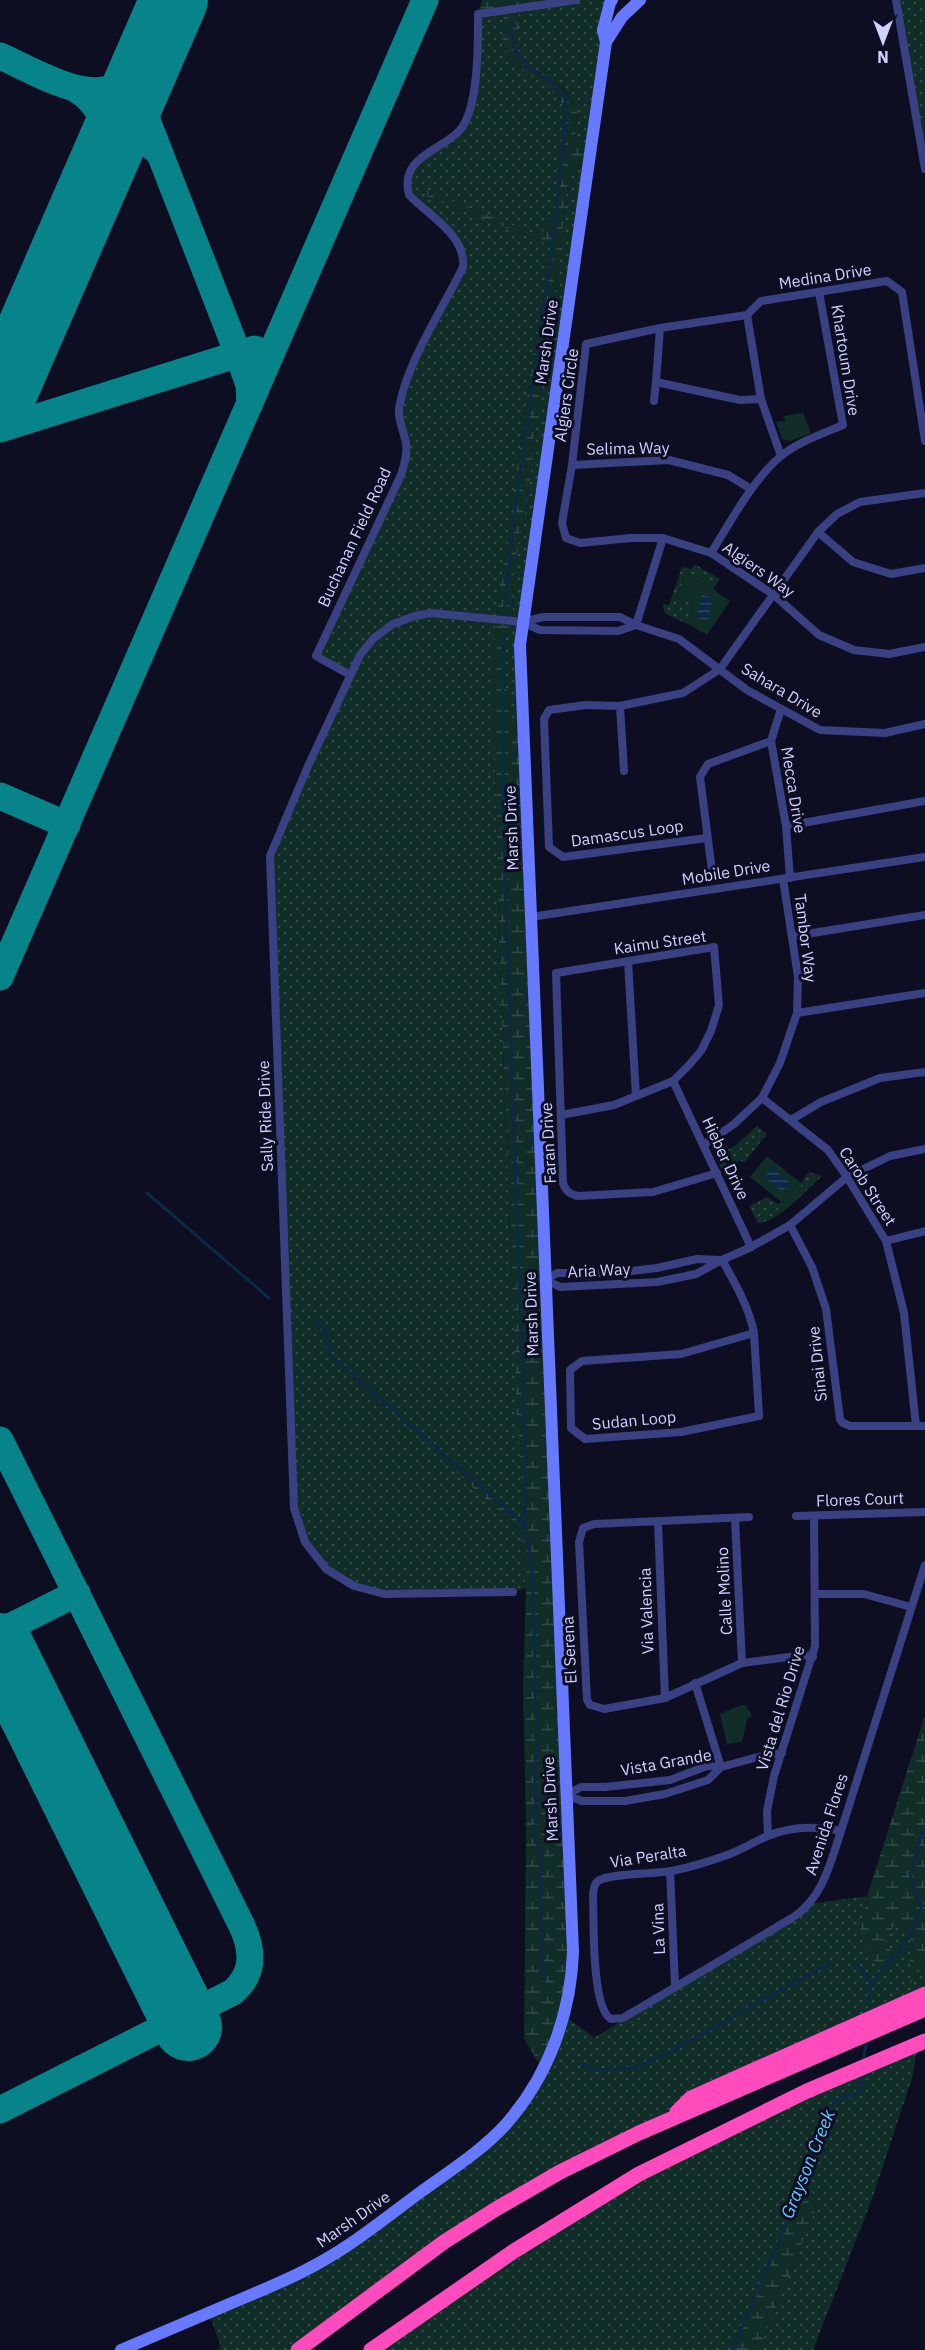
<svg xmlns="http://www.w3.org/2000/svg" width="925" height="2350" viewBox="0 0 925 2350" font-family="'IBM Plex Sans',sans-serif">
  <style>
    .grass { fill: url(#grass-dots) }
    .wetland { fill: url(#wetland-marsh) }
    .pitch { fill: #112d28 }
    .water { fill: url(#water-rules) }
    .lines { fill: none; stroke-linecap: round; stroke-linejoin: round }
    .stream { stroke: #0b2945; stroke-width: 3 }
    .taxiway { stroke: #078489; stroke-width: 27 }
    .runway { stroke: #078489; stroke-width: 68 }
    .street { stroke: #394183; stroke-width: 8 }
    .secondary { stroke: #677aff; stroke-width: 12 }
    .highway { stroke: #ff4bbc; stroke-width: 15 }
    .labels { text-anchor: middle; stroke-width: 6; stroke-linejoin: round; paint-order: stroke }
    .street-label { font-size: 16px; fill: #d0d2ff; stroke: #0e0e23 }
    .water-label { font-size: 18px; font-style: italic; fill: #5eccff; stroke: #0e0e23 }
  </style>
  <defs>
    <pattern id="grass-dots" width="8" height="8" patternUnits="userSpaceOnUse" patternTransform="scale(1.5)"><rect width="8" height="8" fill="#112d28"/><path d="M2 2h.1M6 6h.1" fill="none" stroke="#334b48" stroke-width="1.8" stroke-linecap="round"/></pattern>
    <pattern id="wetland-marsh" width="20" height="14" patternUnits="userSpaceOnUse" patternTransform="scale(1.5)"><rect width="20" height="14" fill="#112d28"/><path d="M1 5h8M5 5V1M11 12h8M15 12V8" fill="none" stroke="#334b48"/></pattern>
    <pattern id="water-rules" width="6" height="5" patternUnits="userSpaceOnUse" patternTransform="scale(1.5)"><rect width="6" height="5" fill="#0b2945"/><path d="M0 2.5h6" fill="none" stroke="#2e4761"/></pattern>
  </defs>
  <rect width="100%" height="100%" fill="#0e0e23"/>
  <g class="grass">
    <polygon points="523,0 613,0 522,622 524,754 510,714 503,667 503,637 512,622 514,567 529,493 534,427 545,374 569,175 588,161 575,138 577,109 563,87 529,68 517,52 519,9"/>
    <polygon points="896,0 925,0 925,169"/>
    <polygon points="504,11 502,45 525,74 546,85 561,101 567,127 557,213 543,232 532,233 426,191 428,197 552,246 531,368 496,620 493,668 499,943 511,1262 525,1525 439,1451 458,1474 521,1532 526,1588 513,1592 384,1594 354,1586 326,1569 305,1542 294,1508 270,856 350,675 316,656 407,456 398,412 402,393 463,267 461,248 409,195 410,172 450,138 469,112 478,14"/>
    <polygon points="694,564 720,579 718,582 684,574 677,599 693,603 688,624 665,614 663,604 669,605 682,567 691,569"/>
    <polygon points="757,1126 767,1134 744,1163 740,1160 725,1176 715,1156 715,1149 719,1145 724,1152 736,1145"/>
    <path d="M809,1172L822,1176C806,1190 779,1222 758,1223L749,1206L767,1197L778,1204L781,1202L785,1205Z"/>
    <polygon points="867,1896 859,1935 881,1970 894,1957 885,1941 897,1917 910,1936 910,1984 925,1961 925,2009 819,2054 496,2209 298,2350 218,2350 221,2347 209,2313 318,2264 480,2148 527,2097 564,2015 594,2038 809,1904"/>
    <polygon points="917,2045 913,2075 872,2199 813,2350 759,2350 816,2208 807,2170 777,2246 732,2350 371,2350 639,2174"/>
  </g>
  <g class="wetland">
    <polygon points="482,0 523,0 519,9 517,52 529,68 562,87 577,109 575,138 588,160 569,175 545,374 534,427 529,494 514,567 512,622 503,637 503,667 510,714 524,754 572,1978 543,2070 524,2039 526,1830 523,1686 526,1588 521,1532 458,1474 435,1447 524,1524 517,1413 499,943 493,668 496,620 531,368 552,246 428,197 426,190 532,233 543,232 557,213 567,127 561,101 546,85 525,74 502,45 504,11 478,14"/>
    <polygon points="925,1715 925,1961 910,1985 910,1936 898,1918 885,1941 894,1957 881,1971 859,1935 867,1896"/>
    <polygon points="807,2169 816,2208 759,2350 732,2350 777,2246"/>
  </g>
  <g class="pitch">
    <polygon points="803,413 811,433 790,441 782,439 776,422 785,421 784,416"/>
    <polygon points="684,574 718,582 713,589 730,601 707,635 688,624 693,603 677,599"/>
    <polygon points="767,1156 802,1184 785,1205 750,1177"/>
    <polygon points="741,1705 746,1705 752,1716 747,1719 742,1742 727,1744 720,1714"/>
  </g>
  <g class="water">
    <polygon points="702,595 713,598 708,620 696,618"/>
    <polygon points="772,1168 790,1183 782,1192 764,1177"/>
  </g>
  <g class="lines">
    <g class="stream">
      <polyline points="505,606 513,525 556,216 566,99 550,81 529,68 513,46 511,24"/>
      <polyline points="503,637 503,817 525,1451 525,1525 532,1569 537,1741 535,1771 536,1840 543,1858 539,1878 544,1983"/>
      <polyline points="147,1193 269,1298"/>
      <polyline points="315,1323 326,1331 329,1354 525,1525"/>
      <polyline points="859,1966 871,1984"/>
      <path d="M871,2012C858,1982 897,1959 910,1936C915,1927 918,1915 922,1906L910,1880L918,1844L925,1829"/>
      <polyline points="863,2062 867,2039"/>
      <polyline points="580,2064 598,2070 635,2068 670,2052 828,1964"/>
      <polyline points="732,2350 777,2246 834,2101 860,2092 862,2074"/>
    </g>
    <g class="taxiway">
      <path d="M0,56C37,72 92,109 129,80C137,74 142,66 148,59"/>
      <polyline points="148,58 141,90 141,105 238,354 249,385 250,403"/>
      <path d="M76,89C111,111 107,140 98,175C112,150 131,125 159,153"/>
      <polyline points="0,429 255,349"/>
      <polyline points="0,796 67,825"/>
      <polyline points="0,977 425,0"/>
      <path d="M0,1440L242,1926C253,1950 255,1973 233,1992L0,2110"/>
      <polyline points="0,1632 77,1593"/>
    </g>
    <g class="runway">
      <polyline points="0,400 174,0"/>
      <polyline points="0,1647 188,2027"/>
    </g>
    <g class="street">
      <polyline points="896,0 925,169"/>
      <polyline points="747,315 660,328 586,344 572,465 562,523 566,538 580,543 631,538 663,538 711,553 774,595 819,635 854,650 889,654 925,647"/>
      <polyline points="747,315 761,301 887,281 902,292 925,441"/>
      <polyline points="747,315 761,399 781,456"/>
      <polyline points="660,328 656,382 740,400 761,399"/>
      <polyline points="654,401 656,382"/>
      <polyline points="572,465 669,460 728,475 751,489"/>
      <polyline points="818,532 853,562 891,574 925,568"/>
      <polyline points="663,538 636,625 679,639 747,690 820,730 885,733 925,724"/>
      <path d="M711,553C730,523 753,479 781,456C798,442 822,434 843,425L819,292"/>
      <path d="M350,675L316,656L401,475C404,465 408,454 406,444C404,430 396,417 400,403C409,359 443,308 463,267C466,235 429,216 409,195C399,157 439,152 459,131C479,110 478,43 478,14L576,0"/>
      <polyline points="620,706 624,771"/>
      <polyline points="781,709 771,741 786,826 790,878"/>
      <polyline points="786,826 925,801"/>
      <polyline points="707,838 563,857 549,847 544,719 549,710 586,705 620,706 683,693 720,669 818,532 837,514 860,502 925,493"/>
      <polyline points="712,871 700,777 708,764 771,741"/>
      <polyline points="531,917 925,857"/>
      <polyline points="794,936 925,915"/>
      <polyline points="628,961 636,1096"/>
      <polyline points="797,1013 925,993"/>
      <polyline points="673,1081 751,1247"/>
      <polyline points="762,1098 828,1150 847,1177 886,1241 904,1313 916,1426"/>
      <path d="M561,1115L614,1105L673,1081L689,1065L701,1051L711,1031L719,1005L714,947L556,973L563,1183C566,1192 570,1194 578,1196L653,1192L717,1173"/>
      <polyline points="791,1120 821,1102 880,1078 925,1072"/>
      <polyline points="704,1145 734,1124 762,1098 780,1063 797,1013 798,977 783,879"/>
      <polyline points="790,1225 812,1267 826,1309 840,1419 843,1423 850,1426 925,1426"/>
      <polyline points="886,1241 925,1231"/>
      <polygon points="697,1259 722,1260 696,1274 657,1282 560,1287 546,1280 557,1273 613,1273 657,1268"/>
      <polygon points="754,1333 759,1416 681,1432 585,1439 571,1428 570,1370 582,1361 681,1354"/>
      <path d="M754,1333C749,1307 735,1283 722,1260L751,1247L790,1225L847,1177L890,1156L925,1149"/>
      <polyline points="796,1516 925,1512"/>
      <polyline points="749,1517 594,1524 583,1528 579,1542 587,1700 590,1705 604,1709 665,1698 742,1663 804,1655 813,1657"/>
      <polyline points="735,1518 742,1663"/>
      <polyline points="658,1522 665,1698"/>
      <polyline points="513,1592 384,1594 354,1586 326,1569 305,1542 294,1508 270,856 308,766 360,655 374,638 393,624 415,616 431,613 522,622 543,617 620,617 636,625 618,631 540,630 522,622"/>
      <polyline points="816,1594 864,1594 911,1607"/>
      <polyline points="695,1683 721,1767 765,1755 782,1753"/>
      <polygon points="707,1766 721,1767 708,1780 665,1794 625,1801 582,1801 566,1795 581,1787 605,1787 670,1780"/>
      <path d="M841,1831C816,1826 791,1826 768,1836C755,1841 743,1849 730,1854C711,1861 691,1867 672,1871C656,1874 609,1873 598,1881C594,1884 594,1888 593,1893C594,1917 591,2008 611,2019L623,2018L792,1918C823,1898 830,1864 841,1831L925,1565"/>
      <polyline points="768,1835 767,1811 774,1776 815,1646 814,1516"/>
      <polyline points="670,1871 675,1985"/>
    </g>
    <g class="secondary">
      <polyline points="606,42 622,17 640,0"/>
      <path d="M121,2350C158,2334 196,2318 234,2302C262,2290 291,2279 317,2264C354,2244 388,2216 422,2191C451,2170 483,2150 507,2123C548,2076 571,2014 573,1952L520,645L606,42L603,30L610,3L612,0"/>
    </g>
    <g class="highway">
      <polyline points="677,2112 691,2098 925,1994"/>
      <polyline points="298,2350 444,2242 496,2209 560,2172 639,2133 925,2009"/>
      <polyline points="371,2350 514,2251 639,2174 807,2091 925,2041"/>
    </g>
  </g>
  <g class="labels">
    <g class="street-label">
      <text transform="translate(825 276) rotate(-9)" y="6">Medina Drive</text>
      <text transform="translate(546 342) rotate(-82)" y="6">Marsh Drive</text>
      <text transform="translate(846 360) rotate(81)" y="6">Khartoum Drive</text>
      <text transform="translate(566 395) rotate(-82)" y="6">Algiers Circle</text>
      <text transform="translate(628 448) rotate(-1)" y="6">Selima Way</text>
      <text transform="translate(354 537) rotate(-65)" y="6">Buchanan Field Road</text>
      <text transform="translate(759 569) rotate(35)" y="6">Algiers Way</text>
      <text transform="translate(782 690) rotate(31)" y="6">Sahara Drive</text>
      <text transform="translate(794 790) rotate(81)" y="6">Mecca Drive</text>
      <text transform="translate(511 828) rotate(-92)" y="6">Marsh Drive</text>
      <text transform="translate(627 833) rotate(-8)" y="6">Damascus Loop</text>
      <text transform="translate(726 872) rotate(-9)" y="6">Mobile Drive</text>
      <text transform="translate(806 938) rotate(83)" y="6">Tambor Way</text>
      <text transform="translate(660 942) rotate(-8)" y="6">Kaimu Street</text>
      <text transform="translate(265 1116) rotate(-92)" y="6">Sally Ride Drive</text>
      <text transform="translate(548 1143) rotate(-93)" y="6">Faran Drive</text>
      <text transform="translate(726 1158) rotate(65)" y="6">Hieber Drive</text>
      <text transform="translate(868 1186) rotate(57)" y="6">Carob Street</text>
      <text transform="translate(599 1270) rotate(-3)" y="6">Aria Way</text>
      <text transform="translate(531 1314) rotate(-92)" y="6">Marsh Drive</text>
      <text transform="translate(817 1364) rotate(-96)" y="6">Sinai Drive</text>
      <text transform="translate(634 1420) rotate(-5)" y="6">Sudan Loop</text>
      <text transform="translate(860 1499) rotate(-2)" y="6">Flores Court</text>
      <text transform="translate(724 1591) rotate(-93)" y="6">Calle Molino</text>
      <text transform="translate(646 1611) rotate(-92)" y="6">Via Valencia</text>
      <text transform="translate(569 1650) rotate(-93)" y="6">El Serena</text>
      <text transform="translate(780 1708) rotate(-73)" y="6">Vista del Rio Drive</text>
      <text transform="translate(666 1762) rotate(-10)" y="6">Vista Grande</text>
      <text transform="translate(550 1799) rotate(-93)" y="6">Marsh Drive</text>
      <text transform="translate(826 1824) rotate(-72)" y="6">Avenida Flores</text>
      <text transform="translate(648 1856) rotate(-9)" y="6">Via Peralta</text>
      <text transform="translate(658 1929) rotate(-92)" y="6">La Vina</text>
      <text transform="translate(353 2219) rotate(-35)" y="6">Marsh Drive</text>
    </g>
    <g class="water-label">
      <text transform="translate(808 2164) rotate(-68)" y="6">Grayson Creek</text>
    </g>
  </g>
  <g transform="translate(883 42) rotate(180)" stroke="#0e0e23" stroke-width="4.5" paint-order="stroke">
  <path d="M0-4.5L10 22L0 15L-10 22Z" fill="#d0d2ff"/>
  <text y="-9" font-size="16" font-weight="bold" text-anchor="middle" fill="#d0d2ff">N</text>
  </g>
</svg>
